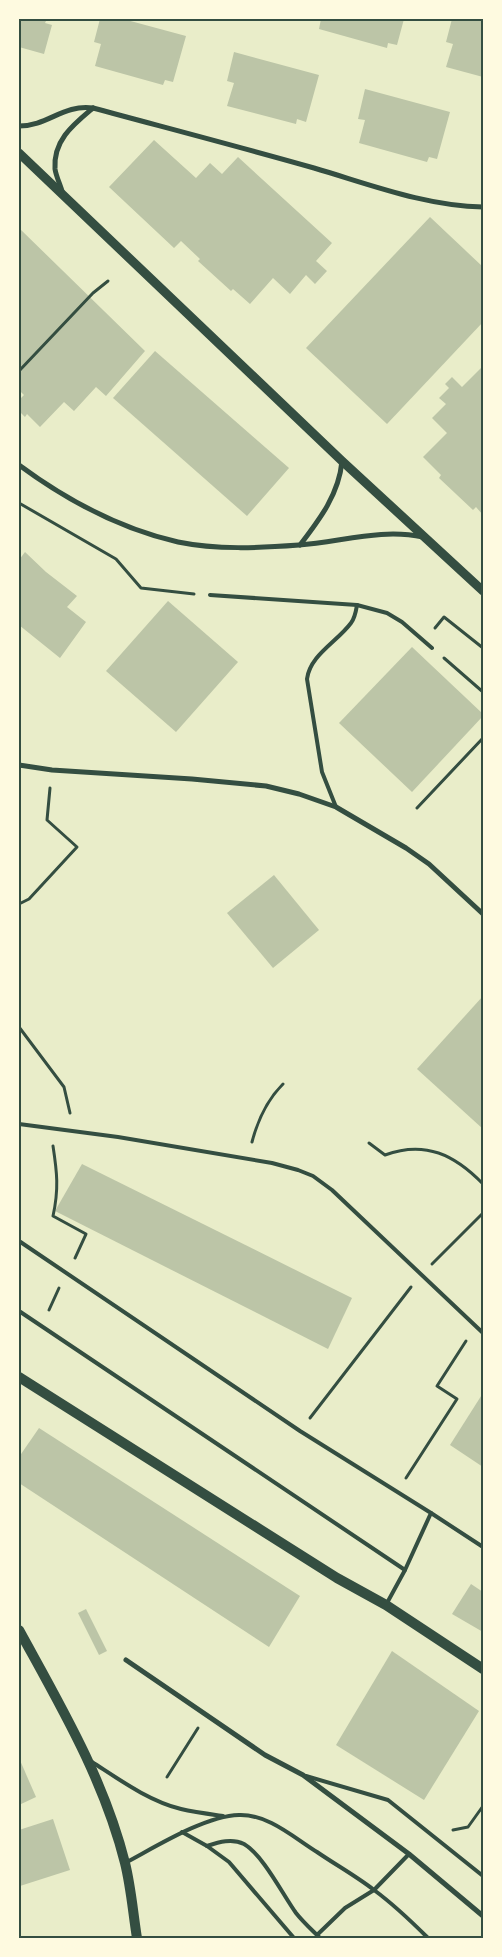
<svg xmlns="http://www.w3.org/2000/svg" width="502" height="1957" viewBox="0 0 502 1957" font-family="'Varela Round',sans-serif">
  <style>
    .building { fill: #bcc5a7 }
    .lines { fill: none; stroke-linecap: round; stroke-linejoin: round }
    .path { stroke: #344e41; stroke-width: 3 }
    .service { stroke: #344e41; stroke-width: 4 }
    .minor { stroke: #344e41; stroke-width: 5 }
    .tertiary { stroke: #344e41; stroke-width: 9 }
    .secondary { stroke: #344e41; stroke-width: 10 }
    .neatline { fill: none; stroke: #344e41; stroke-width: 2 }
  </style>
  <rect width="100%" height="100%" fill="#e9edc9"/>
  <g class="building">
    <polygon points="19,19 47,19 45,23 52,25 44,54 19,47"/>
    <polygon points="100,19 123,19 186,36 173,82 165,80 163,85 95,66 101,44 94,42"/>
    <polygon points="321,19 404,19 397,45 388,43 387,48 319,29"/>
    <polygon points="452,19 474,19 483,21 483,77 446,67 453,44 446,42"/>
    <polygon points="234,52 319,75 306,122 297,119 296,124 227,106 234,83 227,81"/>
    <polygon points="365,89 450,112 437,159 429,157 427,162 359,143 365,120 358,119"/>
    <polygon points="154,140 196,178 210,163 222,174 238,157 332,243 316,261 327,271 315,284 306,275 290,294 273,278 250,304 233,289 231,291 198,261 200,259 181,241 174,248 109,187"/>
    <polygon points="430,217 483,267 483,322 387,424 306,348"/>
    <polygon points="19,228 145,351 106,396 96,387 74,411 64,402 40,427 27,414 25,417 19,411 19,400 24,395 19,390"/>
    <polygon points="155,351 289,468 247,516 113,398"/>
    <polygon points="483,366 483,515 476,507 473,510 439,478 441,475 423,457 447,433 432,418 446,404 439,398 449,388 445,384 452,377 462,387"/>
    <polygon points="25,552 46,572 77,596 67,607 86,622 60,658 19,625 19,560"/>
    <polygon points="168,601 238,662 176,732 106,671"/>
    <polygon points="412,647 483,714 483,716 412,792 339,723"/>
    <polygon points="274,875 319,930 273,968 227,913"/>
    <polygon points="483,996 483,1129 417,1069"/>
    <polygon points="82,1164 352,1298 328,1349 55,1211"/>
    <polygon points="483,1393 483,1467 450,1445"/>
    <polygon points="39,1428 300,1596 269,1647 19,1483 19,1457"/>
    <polygon points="471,1584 483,1592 483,1632 452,1614"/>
    <polygon points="86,1609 107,1651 99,1655 78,1613"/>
    <polygon points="392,1651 479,1711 424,1800 336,1745"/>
    <polygon points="19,1758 36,1797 19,1805"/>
    <polygon points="53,1819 70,1870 20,1886 19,1881 19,1830"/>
  </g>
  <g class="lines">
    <g class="path">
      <polyline points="19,371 93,293 108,281"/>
      <polyline points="19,503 116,559 141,588 194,594"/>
      <polyline points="435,628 444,617 483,648"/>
      <polyline points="444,658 483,692"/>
      <polyline points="417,808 483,738"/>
      <polyline points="19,904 29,899 77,847 47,820 50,788"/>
      <polyline points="19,1027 64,1087 70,1113"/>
      <path d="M252,1142C258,1119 267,1100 283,1084"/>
      <path d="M369,1143L385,1155C425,1140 455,1155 483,1184"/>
      <path d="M53,1146C57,1172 59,1189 53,1216L86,1234L75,1258"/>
      <polyline points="432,1264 483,1213"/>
      <polyline points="49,1310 59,1288"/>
      <polyline points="310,1418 411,1287"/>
      <polyline points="406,1478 457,1399 437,1386 466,1341"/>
      <polyline points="167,1777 198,1728"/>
      <polyline points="453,1830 468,1827 483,1806"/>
    </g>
    <g class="service">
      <polyline points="210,595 357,605 387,613 402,622 432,648"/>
      <path d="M336,807L322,772L307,679C310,655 337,642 351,623C355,618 356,611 357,605"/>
      <polyline points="19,1124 118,1137 272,1163 298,1170 313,1176 332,1190 483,1333"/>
      <polyline points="19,1241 300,1431 431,1513 405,1570 387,1603"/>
      <polyline points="19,1311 405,1570"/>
      <polyline points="431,1513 483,1547"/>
      <path d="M92,1762C120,1780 149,1801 181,1809C194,1812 209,1814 223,1816"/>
      <polyline points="306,1776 388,1800 483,1876"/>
      <polyline points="182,1832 207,1846 229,1862 294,1938"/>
      <path d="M207,1846C219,1842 232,1838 244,1844C263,1855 283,1895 296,1913C303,1922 312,1930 320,1938"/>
      <path d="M127,1862C157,1846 205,1816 239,1815C268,1814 293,1837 317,1852C336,1865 356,1876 374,1890C393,1904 411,1921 428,1938"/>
      <polyline points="317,1935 345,1908 374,1890 409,1854"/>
    </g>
    <g class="minor">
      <path d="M19,126C48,126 63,104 93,108C167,128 240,147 314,168C369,184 425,206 483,207"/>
      <path d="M62,191C60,184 56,176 55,169C53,140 74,124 93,108"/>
      <path d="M19,465C65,499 121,529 178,542C217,550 259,548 299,545C341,542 381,528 423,537"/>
      <path d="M300,545C320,519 339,494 342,461"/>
      <polyline points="19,765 52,770 192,779 266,786 299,794 336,807 406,848 429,864 483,914"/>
      <polyline points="126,1660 265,1755 303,1775 409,1854 483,1916"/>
    </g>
    <polyline class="tertiary" points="19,153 342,461 483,591"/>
    <g class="secondary">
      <polyline points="19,1377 337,1578 386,1605 483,1669"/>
      <path d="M19,1630C60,1705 104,1779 125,1863C131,1887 133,1913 137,1938"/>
    </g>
  </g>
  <rect width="502" height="1957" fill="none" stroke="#fefae0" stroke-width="40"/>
  <rect x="20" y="20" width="462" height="1917" class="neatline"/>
</svg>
